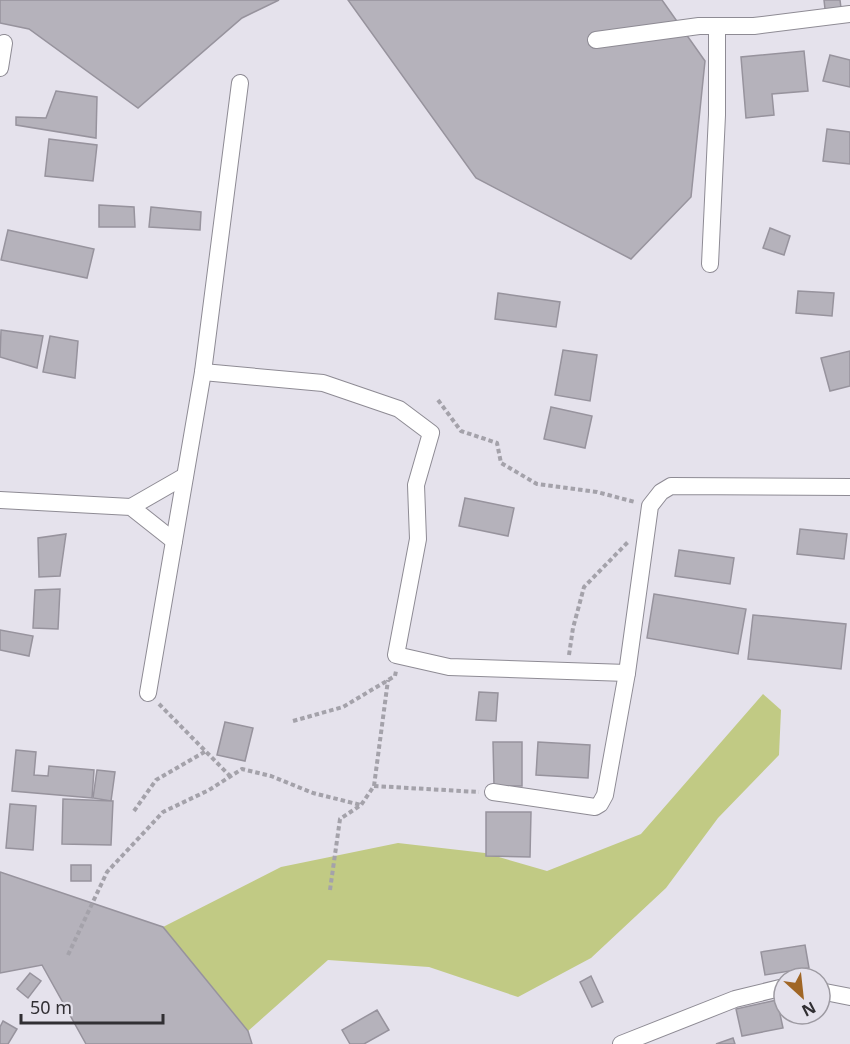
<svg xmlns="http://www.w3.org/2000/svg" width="850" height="1044" viewBox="0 0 850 1044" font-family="'Noto Sans',sans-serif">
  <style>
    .green { fill: #c1ca84 }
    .building { fill: #b5b2bb; stroke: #97939d; stroke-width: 1.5 }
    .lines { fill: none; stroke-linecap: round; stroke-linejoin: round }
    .street-casing { stroke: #8e8b94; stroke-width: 18 }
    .path { stroke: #a4a2aa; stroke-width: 4; stroke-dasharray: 4.5 3; stroke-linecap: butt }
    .street { stroke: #fff; stroke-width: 16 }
  </style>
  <rect width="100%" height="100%" fill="#e5e2ec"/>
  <polygon class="green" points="763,694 781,710 779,755 718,818 666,888 591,958 518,997 429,967 328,960 248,1031 163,927 281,867 398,843 485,853 547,871 641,834"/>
  <g class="building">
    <polygon points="0,0 279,0 242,18 138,108 29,29 0,23"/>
    <polygon points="348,0 662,0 705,61 691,197 631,259 476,178"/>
    <polygon points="824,0 840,0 841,8 825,9"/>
    <polygon points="804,51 808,91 772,94 774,115 746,118 741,57"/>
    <polygon points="830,55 850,60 850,87 823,81"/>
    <polygon points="56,91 97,97 96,138 16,125 16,117 46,118"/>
    <polygon points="827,129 850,132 850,164 823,161"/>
    <polygon points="49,139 97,145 93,181 45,176"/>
    <polygon points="99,205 134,207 135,227 99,227"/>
    <polygon points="151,207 201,212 200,230 149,227"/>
    <polygon points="770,228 790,236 784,255 763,248"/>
    <polygon points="8,230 94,249 87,278 1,260"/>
    <polygon points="798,291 834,293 832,316 796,313"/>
    <polygon points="498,293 560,302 556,327 495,319"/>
    <polygon points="1,330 43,336 37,368 0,357"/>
    <polygon points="50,336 78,341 75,378 43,372"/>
    <polygon points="563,350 597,355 590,401 555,395"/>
    <polygon points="850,351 850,386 830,391 821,358"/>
    <polygon points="551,407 592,416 585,448 544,439"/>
    <polygon points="465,498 514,508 508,536 459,526"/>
    <polygon points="800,529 847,534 844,559 797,554"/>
    <polygon points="66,534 60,576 39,577 38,538"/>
    <polygon points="679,550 734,558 730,584 675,576"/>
    <polygon points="60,589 58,629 33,628 35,590"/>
    <polygon points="654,594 746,609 738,654 647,638"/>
    <polygon points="753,615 846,624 841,669 748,659"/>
    <polygon points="0,630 33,636 29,656 0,650"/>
    <polygon points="479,692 498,693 496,721 476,720"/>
    <polygon points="225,722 253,728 245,761 217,755"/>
    <polygon points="493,742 522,742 522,786 494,786"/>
    <polygon points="538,742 590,745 588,778 536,775"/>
    <polygon points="16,750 36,752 34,775 48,776 49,766 94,770 92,798 12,791"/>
    <polygon points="97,770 115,772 111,801 93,798"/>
    <polygon points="63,799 113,801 111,845 62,844"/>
    <polygon points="10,804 36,806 33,850 6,848"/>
    <polygon points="486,812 531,812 530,857 486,856"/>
    <rect x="71" y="865" width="20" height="16"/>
    <polygon points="0,872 163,927 248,1031 252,1044 86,1044 42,965 0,973"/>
    <polygon points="805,945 809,968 765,975 761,952"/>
    <polygon points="30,973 41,981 28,998 17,989"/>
    <polygon points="591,976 603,1002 592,1007 580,982"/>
    <polygon points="777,1000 783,1028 742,1036 736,1009"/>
    <polygon points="377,1010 389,1030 364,1044 350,1044 342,1030"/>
    <polygon points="3,1021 17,1029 8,1044 0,1044 0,1027"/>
    <polygon points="733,1038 735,1044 716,1044"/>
  </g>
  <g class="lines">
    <g class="street-casing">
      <g id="street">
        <polyline points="596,40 699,26 754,26 850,14"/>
        <polyline points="0,68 4,43"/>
        <polyline points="710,264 717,115 717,27"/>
        <polyline points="203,372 323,383 399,409 431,433 416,485 418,539 396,655 449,667 627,673"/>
        <polyline points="0,500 131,507 174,541"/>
        <polyline points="131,507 185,476"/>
        <polyline points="148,693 203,372 240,83"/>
        <polyline points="493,792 595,807 600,804 605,795 627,673 650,506 661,492 671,486 850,487"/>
        <polyline points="820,991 850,997"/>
        <polyline points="621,1044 735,999 784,987"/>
      </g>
    </g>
    <g class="path">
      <polyline points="438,400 461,431 497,443 501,463 537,484 597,492 635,502"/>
      <polyline points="569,655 573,628 584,587 628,542"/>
      <polyline points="159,704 230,776"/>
      <polyline points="293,721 343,707 395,676 396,671"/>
      <polyline points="374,786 479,792"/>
      <polyline points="134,811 156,780 206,751"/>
      <polyline points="330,890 340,819 361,805 374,786 388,680"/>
      <polyline points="68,955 107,872 163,812 209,790 242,769 271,776 313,793 361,805"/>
    </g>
    <use href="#street" class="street"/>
  </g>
  <g transform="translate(802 996) rotate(153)"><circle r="28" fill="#e5e2ec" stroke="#9d9aa2" stroke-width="1.5"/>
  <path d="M0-4.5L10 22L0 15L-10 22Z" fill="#a06625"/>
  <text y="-9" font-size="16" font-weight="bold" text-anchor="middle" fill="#312f33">N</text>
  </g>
  <path d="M21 1014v9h142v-9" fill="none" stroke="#312f33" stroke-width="3"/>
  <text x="30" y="1014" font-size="18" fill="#312f33" stroke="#e5e2ec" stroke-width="4.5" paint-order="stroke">50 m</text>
</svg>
